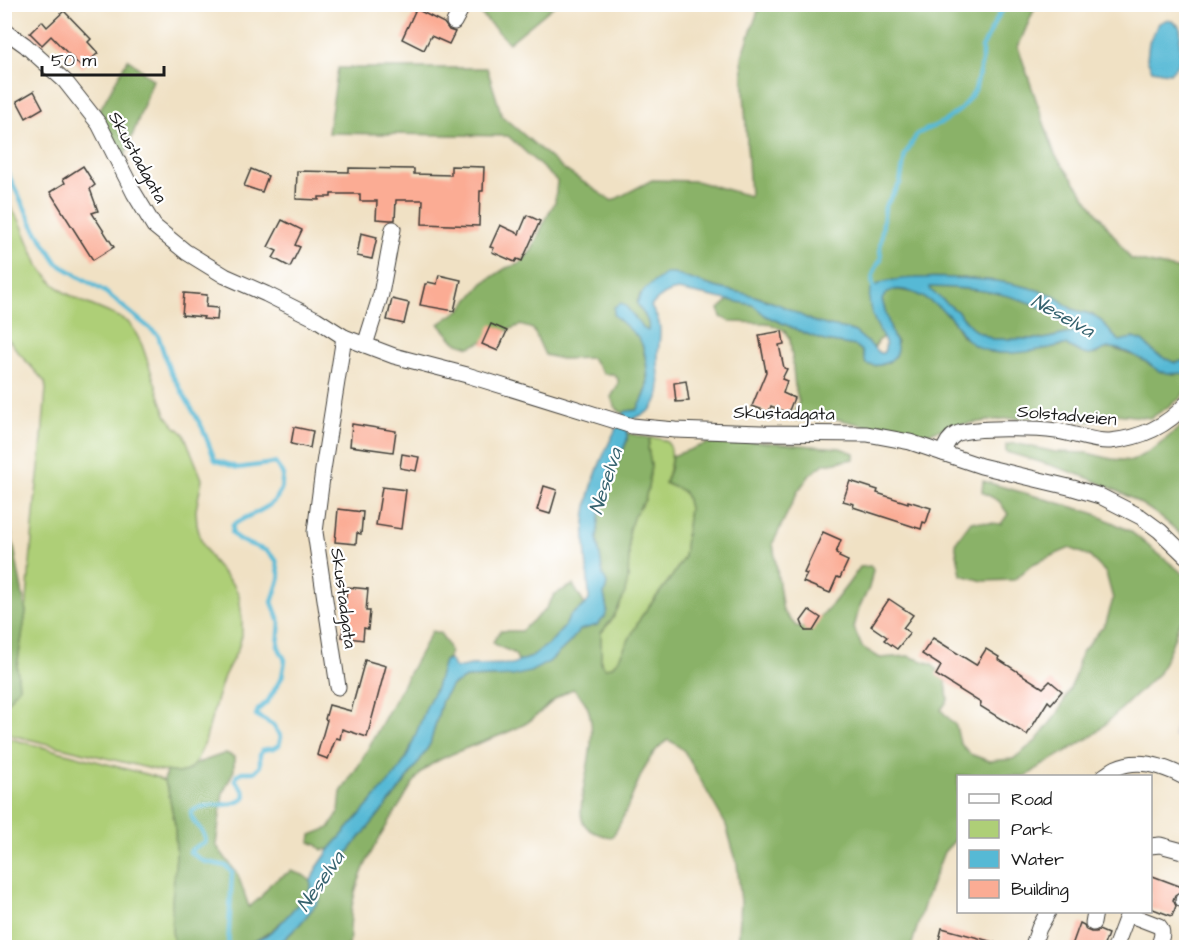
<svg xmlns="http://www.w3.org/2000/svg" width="1191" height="952" viewBox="0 0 1191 952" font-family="'Architects Daughter',sans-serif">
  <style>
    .industrial { fill: #cec1ba }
    .green { fill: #aecf77; stroke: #65764a; stroke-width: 1.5 }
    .forest { fill: #8ab268; stroke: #536742; stroke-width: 1.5 }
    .water { fill: #56b9d5; stroke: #396a78; stroke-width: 1.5; fill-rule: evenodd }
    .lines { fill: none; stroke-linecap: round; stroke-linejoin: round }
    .stream { stroke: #56b9d5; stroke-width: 4.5 }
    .building { fill: #fbac94 }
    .minor-casing { stroke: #3c3a35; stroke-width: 17 }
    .minor { stroke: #fff; stroke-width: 15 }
    .rail-casing { stroke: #1c1c1c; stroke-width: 7 }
    .rail { stroke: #fff; stroke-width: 4.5; stroke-dasharray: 14; stroke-linecap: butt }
    .labels { text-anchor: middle; stroke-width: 4.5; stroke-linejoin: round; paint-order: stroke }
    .street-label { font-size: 18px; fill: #1c1c1c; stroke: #fff }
    .water-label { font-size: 20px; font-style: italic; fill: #36636f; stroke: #fff }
  </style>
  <rect width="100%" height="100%" fill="#fff"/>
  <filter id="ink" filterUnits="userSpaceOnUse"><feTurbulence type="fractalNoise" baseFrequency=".0167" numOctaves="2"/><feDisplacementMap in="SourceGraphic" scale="12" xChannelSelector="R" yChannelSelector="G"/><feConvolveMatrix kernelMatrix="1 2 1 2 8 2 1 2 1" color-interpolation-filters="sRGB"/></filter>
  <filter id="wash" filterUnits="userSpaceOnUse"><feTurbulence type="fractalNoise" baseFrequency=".008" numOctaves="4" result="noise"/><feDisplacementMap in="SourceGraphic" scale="24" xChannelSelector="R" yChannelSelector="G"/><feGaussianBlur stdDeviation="1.35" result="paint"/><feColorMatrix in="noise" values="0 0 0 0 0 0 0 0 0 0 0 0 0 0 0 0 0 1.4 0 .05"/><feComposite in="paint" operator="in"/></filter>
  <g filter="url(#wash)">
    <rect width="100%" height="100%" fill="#f0e1c4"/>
    <polygon class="industrial" points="1186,695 1186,745 1173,737 1173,731"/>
    <g class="green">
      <polygon points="5,200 20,221 38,265 53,283 64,292 81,301 119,317 128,322 133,328 142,345 166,415 174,425 184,434 202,479 196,510 197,525 202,543 212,560 234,586 239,595 242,620 242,636 238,649 224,676 217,698 205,742 195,764 187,771 178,773 160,771 11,735 5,731 4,705 19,687 17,667 26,612 35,503 41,450 46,389 45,382 19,353 5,335"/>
      <path d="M650,438C681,436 671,465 665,483L683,491L686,496L689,508L684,557L673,575L641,617L618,660L611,667L605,668L601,664V633L613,618L624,596L629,557V530L634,515L645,500L648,487L651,466L648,448Z"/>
      <polygon points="4,737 153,776 164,781 168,790 175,825 176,855 172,930 174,947 5,947"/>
    </g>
    <g class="forest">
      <polygon points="472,5 555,5 509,43"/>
      <path d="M760,5H1036L1018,47L1055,155L1131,259L1186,271V360L1175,363L1156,354L1142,341L1133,338L1120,341C1111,335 1106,325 1098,318C1090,312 1081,313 1073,309C1064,305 1058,298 1049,294C1032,287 1014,284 996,281C977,279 880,271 872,290C865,305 877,324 883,337L879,340L874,348L855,332L846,329L829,326L812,321L768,300L751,295L718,288L674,274L640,294L637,303C641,312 651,320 648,331L644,329C640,340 642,341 644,353C649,372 649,393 637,410L627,411L624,413C616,411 614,405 611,397L618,385V379L613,374H604L591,358L561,359L545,355L533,329L520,325L470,347L455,342L439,324L461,309L483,283L506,268L519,264L532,250L545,220L555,202L557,181L508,136L328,133L338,68H487L502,116L562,168L612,201L652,180L696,181L750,196L742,57Z"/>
      <polygon points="128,59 153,80 124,158 97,115"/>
      <path d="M930,287C968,288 1005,291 1040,307C1052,312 1062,319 1074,325L1075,330L1071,333L1044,339H992L974,330L958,312L930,290Z"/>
      <path d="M889,290H899L915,293L936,304L951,318L963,337L990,352L1009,353L1066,345L1087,355L1096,354L1102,350L1111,348L1138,357L1149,364L1172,374L1186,373V389L1181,398L1151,418L1116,414L1090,422L1057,416L1002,419L957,425L921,435L896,433L837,419L797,420L794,412L799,402L795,387L790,339L784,330L767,323L731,322L721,317L719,309L729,300L754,305L766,316L807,334L825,341L856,346L862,351L866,364C874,367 880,366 889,362L897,342L893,337L882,300L884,294Z"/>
      <path d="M1186,422V540C1139,490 1070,470 1006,452V445L1014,443L1055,452L1087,453L1112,459L1132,461L1155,448Z"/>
      <path d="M627,433L650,438L648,448L651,466L648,487L645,500L634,515L629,530V557L628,580L624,596L613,618L601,633V664L605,668L611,667L618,660L641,617L673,575L684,557L689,508L686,496L683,491L665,483L670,469L672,456L720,439L840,448L854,453V459L824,464L810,475L798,491L773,543L783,611L796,626L809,628C830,609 844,591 860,567L871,566L873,570L869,588L859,608L854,628L862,647L880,658L908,656L932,664L946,681L948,700L941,710L956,726L960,743L970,754L989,761L1013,759L1036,741L1058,713L1074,680L1081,653L1106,623L1113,599L1106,573L1089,556L1070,548L1033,564L1014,580L983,581L961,575L955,543L971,521L1001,524L1008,514L999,501L982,492L983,481L1093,513L1130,531L1186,576V617L1179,624L1172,644L1159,673L1094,735L1038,768L1027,776H958V837L944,852L926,899L911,947H738L741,902L737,864L726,825L684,751L674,743L668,740C640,756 632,810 612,837C601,836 585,831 582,819C580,811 582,799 583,791C587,768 595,738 590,716C588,704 582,697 573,689C553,696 542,714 525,724C495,740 461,747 432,764C418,772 409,790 401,803C380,836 359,868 352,906C350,920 350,934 349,947L276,948L300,924L318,902L326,883L335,868L396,794L420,760L430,744L442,700L452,685L466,678L495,677L549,662L569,643L580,630L597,625L607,610L604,594L607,584L603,575L597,538L600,510L614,477L615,469L627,441Z"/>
      <polygon points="5,500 26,612 17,667 19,687 5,705"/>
      <path d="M573,585L585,605L570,616L565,626L550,643L529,658L518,662C516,647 501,652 493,642L500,631H521L545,610L555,594Z"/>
      <path d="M432,631L440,633C446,642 456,654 444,661L436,688L428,703L407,757L396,774L330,849L322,850L317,845L310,842L311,835L329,828L339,812L341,792L360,763Z"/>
      <path d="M226,753L234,757V770L223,793L216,845L238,875L249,907L260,898L271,883L291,871L303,875L311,881V888C293,913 270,937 241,947H174L172,930V900L176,855L175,825L168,790L164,781L166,771L178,773L187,771L195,764Z"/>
    </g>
    <g class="water">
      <path d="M1168,19C1183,27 1181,27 1180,42C1179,59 1185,58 1170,73L1162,72L1152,70L1147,59L1149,42L1159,23Z"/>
      <path d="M665,274H674L718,288L751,295L780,305L812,321L829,326L846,329L855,332L880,353H883C886,349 886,346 885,342C879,328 864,306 871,290C881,271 975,279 996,281C1014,284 1032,287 1049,294C1058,297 1064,304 1072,309C1081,313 1090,312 1098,318C1106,325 1111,335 1120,341L1133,338L1142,341L1156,354L1175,363L1186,360V373C1178,373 1168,375 1159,371C1155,369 1152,366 1148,363C1138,357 1122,348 1110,348C1102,348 1097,355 1089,355C1080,355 1072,345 1064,345C1059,345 1054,347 1050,348C1026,352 997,359 974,345C961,337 960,328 951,318C939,304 893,274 882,300L893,337C906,356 884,370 866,364L862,351L856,346L825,341L807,334L766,316L753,305L678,290C667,291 658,298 651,306C653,312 658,317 659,323C662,334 658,345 658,356C657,373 665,392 653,407C648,414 640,415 633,419L627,433V440L615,469L614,477L600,511L597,538L603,575L607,584L604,594L607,610L605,617L597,625L580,630L569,643L549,662L530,672L513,676L466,678L452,685L442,700L430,744L420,760L396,794L335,868L326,883L318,902L300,924L276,947L241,948L265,936L279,925L306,895L311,888V881L316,869L330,849L396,774L407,757L428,703L436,688L444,661L450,659L454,667L456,668L471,665L512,664L529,658L550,643L565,626L570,616L585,605L589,600C589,574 583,547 585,521C588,483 607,446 624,413L627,411L637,410C641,404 645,395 647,389C649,378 646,352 641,342C636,333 622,323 614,315V307L621,303L625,305L644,329L648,331C651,320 641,312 637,303C642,288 653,283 665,274ZM930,287C968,288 1005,291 1040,307C1052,312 1062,319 1073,325L1075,330L1071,333L1044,339H992L974,330L958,312L930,290Z"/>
    </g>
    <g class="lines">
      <g class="stream">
        <path d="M4,166L34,227L58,264L104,291L158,335L169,369L202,427L215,460L238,468L275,463L283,474C282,479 282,484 281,489C275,510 249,513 233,525L232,533L239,540L267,551L276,560L280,577L272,602L280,623L278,646L285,660L282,677L268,701L258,710L256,715L273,725L281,737L279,745L274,748L262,750L260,755V766L254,772H242L237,775L235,780L244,791L245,797C234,810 206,800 191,812C191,824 205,829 206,841C201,846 194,845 190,852L203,861L226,866L232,872L228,948"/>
        <path d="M875,292C869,278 874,271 881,259L880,248L885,207L900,183L905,155L917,134L945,121L961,109L975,90L982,61V48L1000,13L1010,4"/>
      </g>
    </g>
    <g id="blocks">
      <g class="building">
        <polygon points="416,9 444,23 449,30 455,32 449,44 431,36 424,50 402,39"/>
        <polygon points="64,11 91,39 88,42 98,53 82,68 51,36 42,45 30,33 42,21 47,27"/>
        <polygon points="34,91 43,108 26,118 17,101"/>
        <polygon points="83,166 95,185 90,189 98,211 92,213 114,247 93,260 50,192 65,183 63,179"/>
        <polygon points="451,166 484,167 483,191 480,191 479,226 422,224 423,200 396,200 395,220 390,220 376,219 377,201 360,201 360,194 331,194 331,197 319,197 319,200 296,199 297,171 349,172 349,168 414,169 414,174 451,175"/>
        <polygon points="251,169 268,176 262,192 244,186"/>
        <polygon points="527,215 540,221 522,261 517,259 515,262 492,252 494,248 490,247 500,225 519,234"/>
        <polygon points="282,220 302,230 295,245 300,247 290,267 273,258 277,251 268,247"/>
        <polygon points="361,233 377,237 372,259 357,256"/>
        <polygon points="439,275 461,280 454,311 420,305 425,284 427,284 428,282 437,284"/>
        <polygon points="184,293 207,295 206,307 218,308 217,320 203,319 204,317 182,315"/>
        <polygon points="392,299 409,303 404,324 387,320"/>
        <polygon points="491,324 507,331 498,351 482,344"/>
        <polygon points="782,331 784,344 779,345 784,368 787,369 782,379 787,381 783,393 794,398 788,413 771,406 769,412 752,406 766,372 759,335"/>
        <polygon points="686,381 689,401 676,402 674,383"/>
        <polygon points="352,424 396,431 393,452 350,446"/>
        <polygon points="294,427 313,431 310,448 291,444"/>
        <polygon points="402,454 419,457 416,471 400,468"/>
        <polygon points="850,481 878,490 877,493 908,503 908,501 931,508 926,523 923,522 921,529 853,507 854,504 843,501"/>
        <polygon points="544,486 557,490 550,514 537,510"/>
        <polygon points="382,487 406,490 401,529 376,525"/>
        <polygon points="338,509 363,512 361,534 357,533 356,544 335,542"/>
        <polygon points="823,532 841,540 836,553 840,555 839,557 848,561 840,578 837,577 830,593 803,582 807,574 804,573"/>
        <polygon points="347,587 368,589 366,611 370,611 368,629 364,628 363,640 342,637"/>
        <polygon points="889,599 913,615 903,628 910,633 897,649 884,640 887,637 871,626"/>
        <polygon points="809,610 821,618 813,631 805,631 801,621"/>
        <polygon points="933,638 976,665 986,649 999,657 998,659 1043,688 1050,681 1062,691 1051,704 1048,701 1027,735 980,706 981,703 936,675 941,666 922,654"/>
        <polygon points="365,660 386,666 367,737 342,729 340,739 336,738 328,759 317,755 327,720 325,719 329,705 351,711"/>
        <polygon points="1150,875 1182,887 1181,891 1175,895 1173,900 1176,906 1172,916 1150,908"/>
        <polygon points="1080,923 1084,925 1086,930 1091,932 1096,932 1099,930 1108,934 1103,948 1071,948"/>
        <polygon points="942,928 997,943 997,948 937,948"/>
      </g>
    </g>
  </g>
  <g filter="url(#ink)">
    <use href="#blocks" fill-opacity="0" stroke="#3c3a35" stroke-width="1.5"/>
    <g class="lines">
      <g class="minor-casing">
        <g id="minor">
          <polyline points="454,22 461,9 457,4"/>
          <polyline points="4,30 25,45 65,81 99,124 134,193 154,226 186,252 225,276 266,294 316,319 344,337 394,356 467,375 632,426 675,430 761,433 867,434 910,442 981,466 1073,488 1100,496 1141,517 1160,531 1186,556"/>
          <polyline points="365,345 381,294 393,229"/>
          <path d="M943,453C945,446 949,438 956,434C972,427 1037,428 1056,431C1074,433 1092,442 1110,441C1140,438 1167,426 1186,404"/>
          <polyline points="338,687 315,532 323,470 344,337"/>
          <path d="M1104,776C1108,774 1112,770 1116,768C1139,757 1166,767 1186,778"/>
          <polyline points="1150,846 1160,845 1186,852"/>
          <polyline points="1183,900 1186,902"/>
          <polyline points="1093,923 1095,912"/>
          <polyline points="1032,948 1039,928 1048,912"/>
          <path d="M1115,948L1126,919L1129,916H1133L1159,926C1165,933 1160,940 1158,948"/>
        </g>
      </g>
      <use href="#minor" class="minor"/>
      <g class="rail-casing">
        <polyline id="rail" points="1186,732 1186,731"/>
      </g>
      <use href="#rail" class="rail"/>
    </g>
  </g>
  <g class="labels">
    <g class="street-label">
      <text transform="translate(138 157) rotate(61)" y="6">Skustadgata</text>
      <text transform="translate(784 413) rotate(1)" y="6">Skustadgata</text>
      <text transform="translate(1067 415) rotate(5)" y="6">Solstadveien</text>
      <text transform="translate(344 598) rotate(82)" y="6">Skustadgata</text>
    </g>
    <g class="water-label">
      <text transform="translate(1063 315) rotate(29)" y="7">Neselva</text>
      <text transform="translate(605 481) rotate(-72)" y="7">Neselva</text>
      <text transform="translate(320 881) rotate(-55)" y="7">Neselva</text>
    </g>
  </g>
  <rect width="1191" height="952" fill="none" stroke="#fff" stroke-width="24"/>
  <rect x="957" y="775" width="195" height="138" fill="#ffffff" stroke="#a4a4a4" stroke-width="1.5"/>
  <rect x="969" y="794" width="30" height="9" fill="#ffffff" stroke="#a4a4a4" stroke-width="1.5"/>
  <text x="1011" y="805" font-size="18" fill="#1c1c1c">Road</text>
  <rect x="969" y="820" width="30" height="18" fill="#aecf77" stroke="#a4a4a4" stroke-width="1.5"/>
  <text x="1011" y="835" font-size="18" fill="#1c1c1c">Park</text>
  <rect x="969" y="850" width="30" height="18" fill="#56b9d5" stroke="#a4a4a4" stroke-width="1.5"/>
  <text x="1011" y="865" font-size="18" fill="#1c1c1c">Water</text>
  <rect x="969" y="880" width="30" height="18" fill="#fbac94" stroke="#a4a4a4" stroke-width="1.5"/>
  <text x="1011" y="895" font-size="18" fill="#1c1c1c">Building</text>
  <path d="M42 66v9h122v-9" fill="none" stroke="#1c1c1c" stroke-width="3"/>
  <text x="51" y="66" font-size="18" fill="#1c1c1c" stroke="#ffffff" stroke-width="4.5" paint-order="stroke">50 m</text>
</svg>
